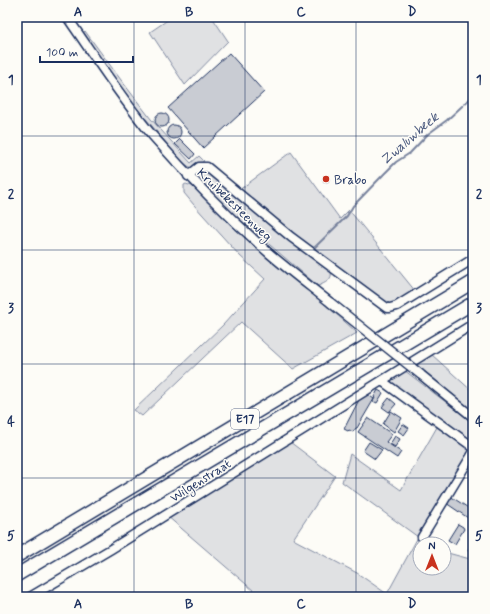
<svg xmlns="http://www.w3.org/2000/svg" width="490" height="614" viewBox="0 0 490 614" font-family="Mynerve,sans-serif">
  <style>
    .green { fill: #e0e1e3; stroke: #7e88a0 }
    .lines { fill: none; stroke-linecap: round; stroke-linejoin: round }
    .stream { stroke: #76819c; stroke-width: 2 }
    .building { fill: #c9ccd3; stroke: #1b2f5e }
    .minor-casing { stroke: #1b2f5e; stroke-width: 11 }
    .highway-casing { stroke: #1b2f5e; stroke-width: 15 }
    .minor { stroke: #fdfcf7; stroke-width: 8 }
    .highway { stroke: #fdfcf7; stroke-width: 12 }
    .minor-bridge-casing { stroke: #1b2f5e; stroke-width: 11; stroke-linecap: butt }
    .minor-bridge { stroke: #fdfcf7; stroke-width: 8 }
    .grid { fill: none; stroke: #1b2f5e; stroke-width: 1; stroke-opacity: 0.55 }
    .poi-dot { fill: #c8321e; stroke: #fdfcf7; stroke-width: 1.5 }
    .labels { text-anchor: middle; stroke-width: 3; stroke-linejoin: round; paint-order: stroke }
    .shield { fill: #fdfcf7; stroke: #5f6c8c; stroke-width: 1 }
    .shield-label { font-size: 12px; font-weight: bold; fill: #1b2f5e }
    .poi-label { font-size: 13px; fill: #1b2f5e; stroke: #fdfcf7; text-anchor: start }
    .street-label { font-size: 13px; fill: #1b2f5e; stroke: #fdfcf7 }
    .water-label { font-size: 14px; font-style: italic; fill: #49587d; stroke: #fdfcf7 }
    .neatline { fill: none; stroke: #1b2f5e; stroke-width: 1.5 }
    .grid-label { font-size: 13px; text-anchor: middle; font-weight: bold; fill: #1b2f5e }
  </style>
  <rect width="100%" height="100%" fill="#fdfcf7"/>
  <filter id="ink" filterUnits="userSpaceOnUse"><feTurbulence type="fractalNoise" baseFrequency=".025" numOctaves="2"/><feDisplacementMap in="SourceGraphic" scale="8" xChannelSelector="R" yChannelSelector="G"/><feConvolveMatrix kernelMatrix="1 2 1 2 8 2 1 2 1" color-interpolation-filters="sRGB"/></filter>
  <g filter="url(#ink)">
    <g class="green">
      <polygon points="172,17 212,17 228,41 185,85 150,32"/>
      <polygon points="85,31 121,80 151,119 191,163 199,156 204,161 191,168 182,162 127,96 83,33"/>
      <polygon points="291,152 340,219 349,210 416,292 390,306 315,251 239,190"/>
      <path d="M200,171L210,175L230,192L331,271C333,280 325,283 318,286L236,216L196,179V174Z"/>
      <path d="M186,184L192,186C221,215 250,243 282,270C307,290 333,310 357,333L293,369L241,322L142,416L134,410L223,325L265,279L240,256L194,205L184,193V185Z"/>
      <polygon points="431,354 473,392 473,411 416,364"/>
      <polygon points="404,370 473,423 473,441 392,384 391,379"/>
      <polygon points="437,427 470,450 444,492 418,537 420,544 420,568 444,568 444,552 470,559 473,554 473,597 261,597 167,516 290,442 335,476 293,539 357,573 387,594 418,537 342,482 350,454 401,490"/>
    </g>
    <g class="lines">
      <polyline class="stream" points="310,247 314,248 347,216 353,206 384,174 396,162 410,153 428,134 447,120 473,96"/>
    </g>
    <g class="building">
      <polygon points="229,53 264,92 203,148 168,108"/>
      <circle cx="162" cy="120" r="7"/>
      <circle cx="174" cy="132" r="7"/>
      <polygon points="180,139 195,154 191,159 175,144"/>
      <circle cx="326" cy="179" r="3"/>
      <polygon points="378,390 383,393 377,403 373,401 375,398 374,397"/>
      <polygon points="367,394 374,399 357,428 356,428 353,432 349,430 348,431 344,429 360,398"/>
      <polygon points="389,398 396,404 389,412 382,407"/>
      <polygon points="391,411 402,418 394,432 383,424"/>
      <polygon points="368,418 392,434 386,442 401,452 397,458 358,432"/>
      <polygon points="403,424 409,428 404,435 398,431"/>
      <polygon points="395,436 400,439 395,447 390,444"/>
      <polygon points="369,442 382,450 375,459 363,451"/>
      <polygon points="450,496 473,511 473,517 471,520 446,503"/>
      <polygon points="458,524 463,527 464,529 455,544 448,540"/>
      <polygon points="473,541 473,548 471,551 468,550"/>
    </g>
    <g class="lines">
      <g class="minor-casing">
        <g id="minor">
          <path d="M67,17C95,57 121,98 152,135C189,177 228,217 270,254C290,271 311,287 331,303"/>
          <polyline points="188,176 199,167 207,167 291,237 387,308 390,308 397,306 473,259"/>
          <polyline points="420,374 473,417"/>
          <polyline points="382,381 473,447"/>
          <polyline points="422,537 473,453"/>
          <polyline points="30,597 111,549 473,324"/>
        </g>
      </g>
      <g class="highway-casing">
        <g id="highway">
          <polyline points="17,556 473,282"/>
          <polyline points="17,575 473,303"/>
        </g>
      </g>
      <use href="#minor" class="minor"/>
      <use href="#highway" class="highway"/>
      <g class="minor-bridge-casing">
        <polyline id="minor-bridge" points="331,303 420,374"/>
      </g>
      <use href="#minor-bridge" class="minor-bridge"/>
    </g>
  </g>
  <path class="grid" d="M134,17V597M245,17V597M356,17V597M17,136H473M17,250H473M17,364H473M17,478H473"/>
  <circle class="poi-dot" cx="326" cy="179" r="4"/>
  <g class="labels">
    <rect class="shield" x="231" y="409" width="28" height="20" rx="3"/>
    <g class="shield-label">
      <text x="245" y="423">E17</text>
    </g>
    <g class="poi-label">
      <text x="334" y="184">Brabo</text>
    </g>
    <g class="street-label">
      <text transform="translate(235 204) rotate(44)" y="5">Kruibekesteenweg</text>
      <text transform="translate(200 480) rotate(-32)" y="5">Wilgenstraat</text>
    </g>
    <g class="water-label">
      <text transform="translate(409 138) rotate(-41)" y="5">Zwaluwbeek</text>
    </g>
  </g>
  <rect width="490" height="614" fill="none" stroke="#fdfcf7" stroke-width="44"/>
  <g transform="translate(432 556)"><circle r="19" fill="#fdfcf7" stroke="#a3aaba"/>
  <path d="M0-3L7 15L0 10L-7 15Z" fill="#c8321e"/>
  <text y="-6" font-size="11" font-weight="bold" text-anchor="middle" fill="#1b2f5e">N</text>
  </g>
  <path d="M40 56v6h93v-6" fill="none" stroke="#1b2f5e" stroke-width="2"/>
  <text x="46" y="56" font-size="12" fill="#1b2f5e" stroke="#fdfcf7" stroke-width="3" paint-order="stroke">100 m</text>
  <rect x="22" y="22" width="446" height="570" class="neatline"/>
  <g class="grid-label">
    <text x="78" y="16">A</text>
    <text x="189" y="16">B</text>
    <text x="301" y="16">C</text>
    <text x="412" y="16">D</text>
    <text x="11" y="84">1</text>
    <text x="479" y="84">1</text>
    <text x="11" y="198">2</text>
    <text x="479" y="198">2</text>
    <text x="11" y="312">3</text>
    <text x="479" y="312">3</text>
    <text x="11" y="426">4</text>
    <text x="479" y="426">4</text>
    <text x="11" y="540">5</text>
    <text x="479" y="540">5</text>
    <text x="78" y="608">A</text>
    <text x="189" y="608">B</text>
    <text x="301" y="608">C</text>
    <text x="412" y="608">D</text>
  </g>
</svg>
